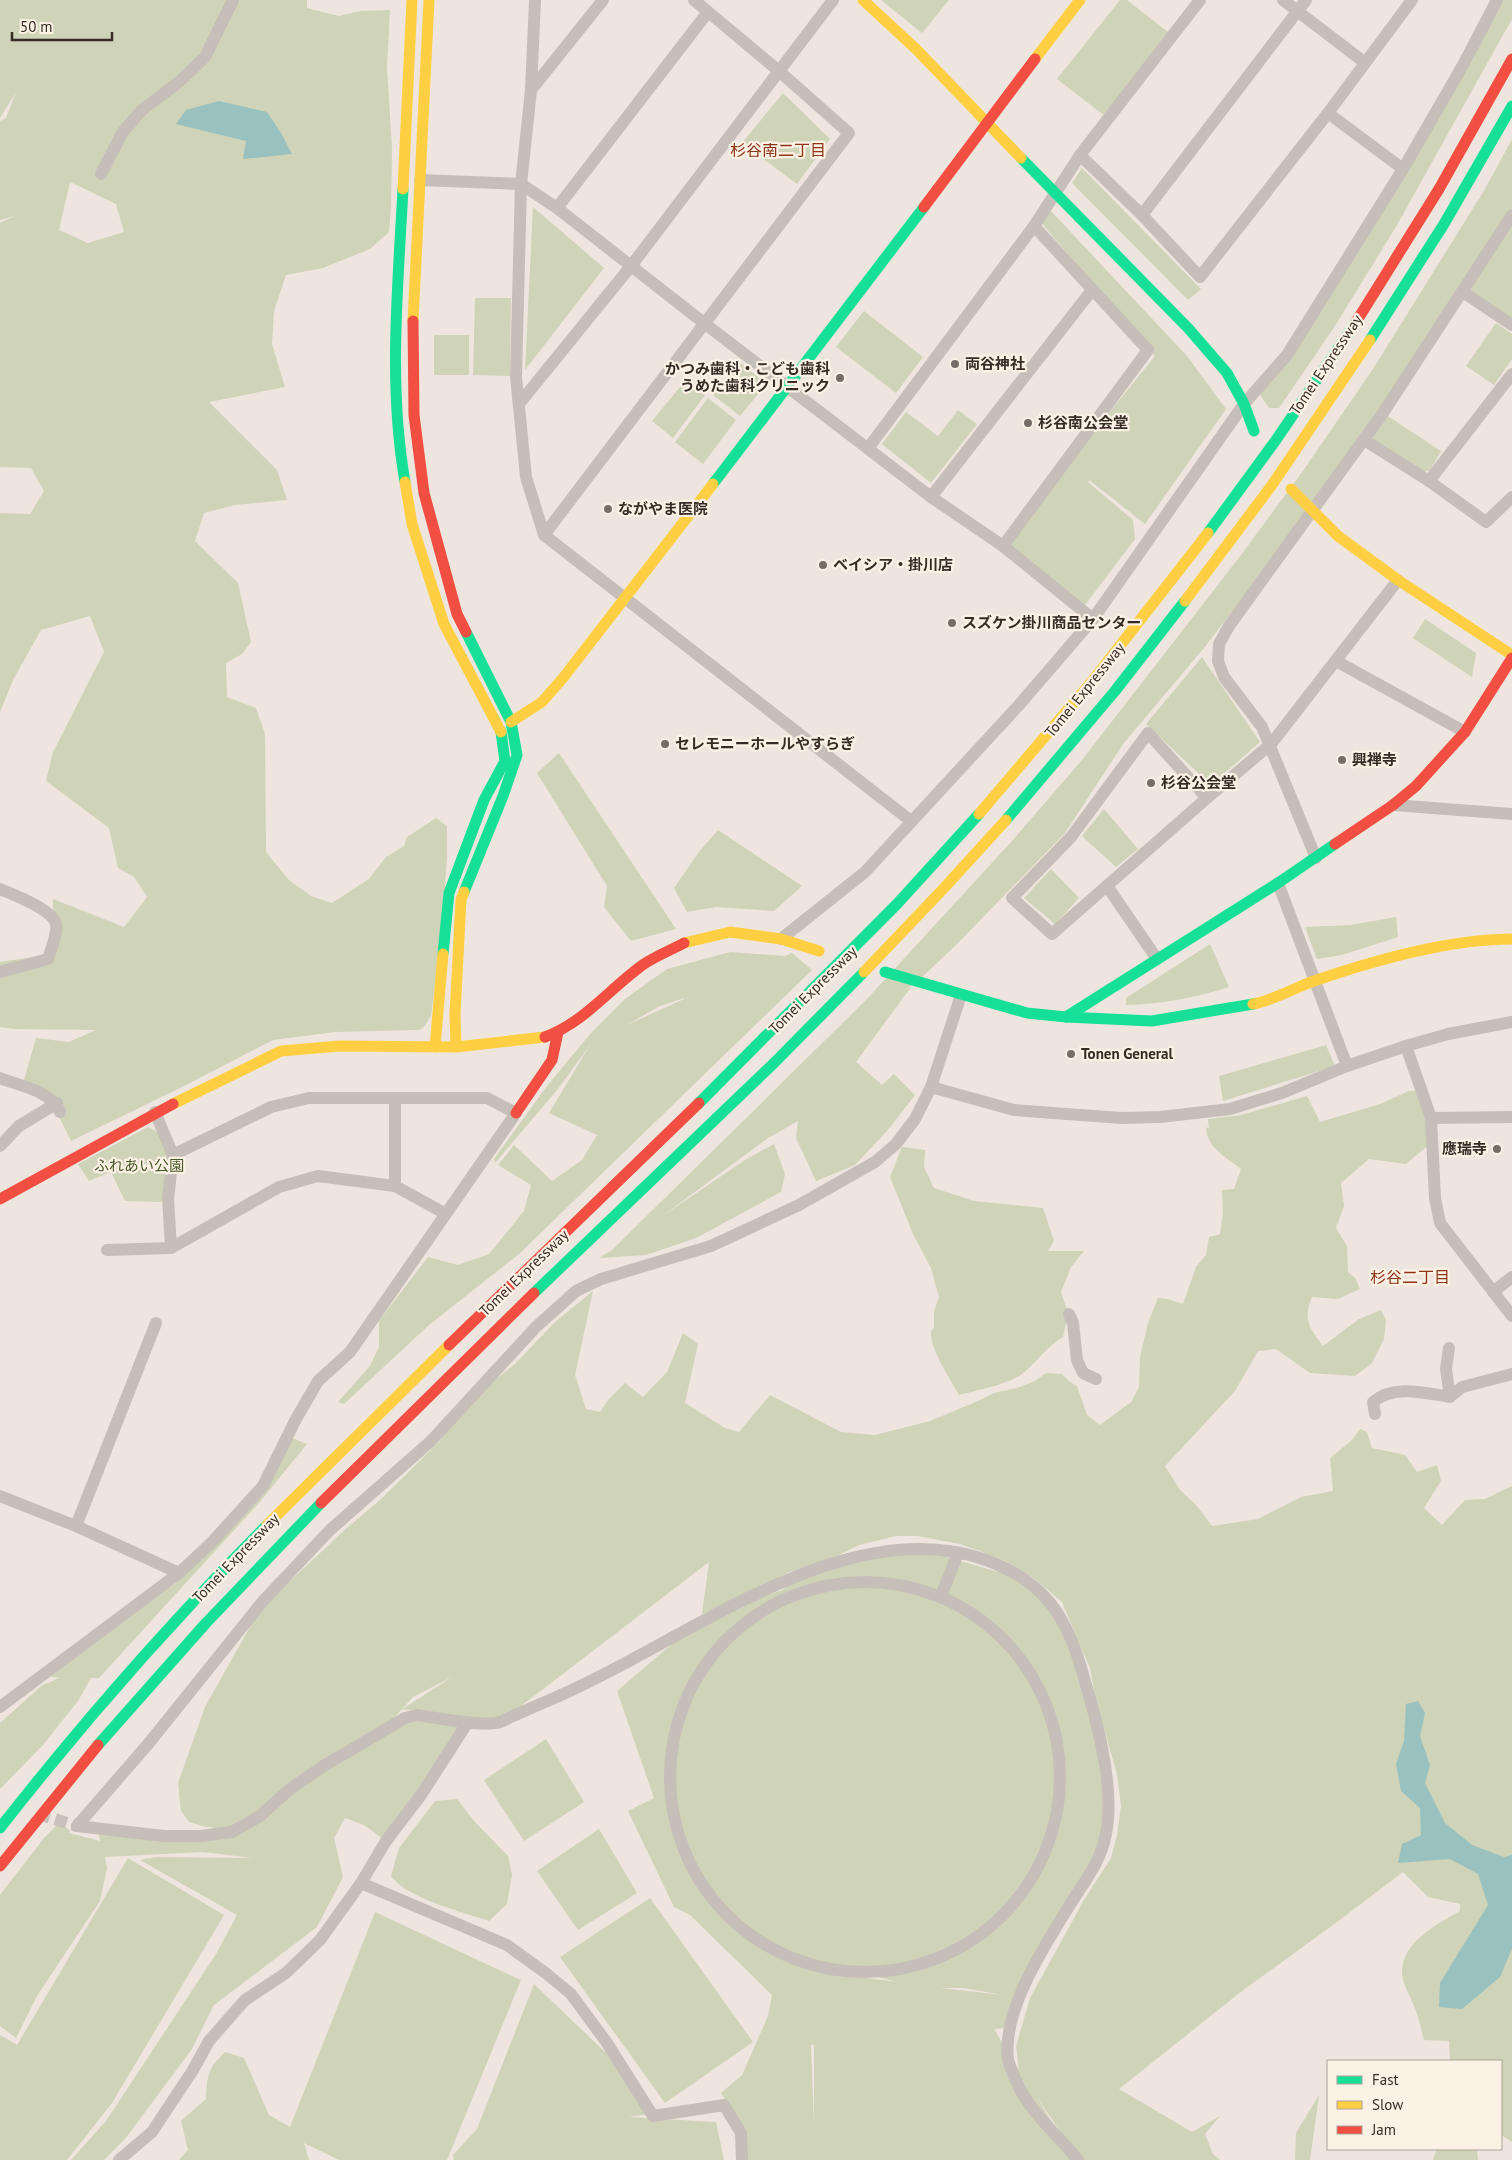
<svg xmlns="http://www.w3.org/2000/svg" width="1512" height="2160" viewBox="0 0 1512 2160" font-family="'PT Sans','Noto Sans JP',sans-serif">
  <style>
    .green { fill: #cfd3b7; fill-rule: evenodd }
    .water { fill: #99c1c0 }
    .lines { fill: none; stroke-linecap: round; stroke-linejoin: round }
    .street-tunnel { stroke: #c9c1b9; stroke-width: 12; stroke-dasharray: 12 6; stroke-linecap: butt }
    .street { stroke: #c6beb8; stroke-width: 12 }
    .fast { stroke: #16e098; stroke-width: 11 }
    .slow { stroke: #ffcf43; stroke-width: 11 }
    .jam { stroke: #f24e42; stroke-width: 11 }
    .poi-dot { fill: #776c66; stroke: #fbf1e5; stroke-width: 2 }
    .labels { text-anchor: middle; stroke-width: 4.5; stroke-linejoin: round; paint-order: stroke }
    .poi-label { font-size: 15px; font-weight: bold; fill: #372b26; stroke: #fbf1e5; text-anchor: start }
    .street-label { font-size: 15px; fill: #372b26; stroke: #fbf1e5 }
    .park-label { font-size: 15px; fill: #465827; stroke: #fbf1e5 }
    .neighbourhood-label { font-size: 16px; fill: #8e3417; stroke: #fbf1e5 }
  </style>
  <rect width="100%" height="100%" fill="#eee6de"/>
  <g class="green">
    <path d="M0,0H307V8L339,16L360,11L390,10L387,67L392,149L391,207L389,232L370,249L323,268L286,275L274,311L272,344L285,387L209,402L277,470L287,500L235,505L204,513L195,541L238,583L251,642L242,654L226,663L227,697L256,708L265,734L266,852L289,880L311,896L332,903L369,879L386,857L404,846L407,837L436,818L447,826V857L442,930L431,1016L423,1028L419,1030L335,1032L273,1040L180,1088L71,1141L50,1098L22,1087L36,1038L69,1042L96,1030L14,1029L0,1027V962L54,954L53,899L124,927L147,897L134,877L118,868L109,828L46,781L53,752L104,652L90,616L41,630L13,680L0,712V513L30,514L44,491L31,468L0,467V223L14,216L0,220V121L6,118L16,92L0,118ZM70,182L116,204L124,232L88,243L59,230Z"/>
    <polygon points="881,0 949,0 922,33"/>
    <polygon points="1120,0 1127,0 1168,32 1105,116 1057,79"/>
    <polygon points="1497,0 1512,0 1512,19 1397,225 1335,326 1279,408 1269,408 1259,393 1291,355"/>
    <polygon points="783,93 830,139 797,184 742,143"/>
    <polygon points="1512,139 1512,209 1446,317 1288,539 1204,648 1123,744 1065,833 959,942 917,982 904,990 911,987 856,1062 882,1085 894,1074 915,1095 887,1131 855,1165 816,1181 796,1138 798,1121 768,1138 661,1217 745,1160 774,1144 785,1174 781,1192 696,1238 646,1255 599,1258 612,1250 866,1000 1012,841 1082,760 1241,555 1300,475 1373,369 1485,189"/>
    <polygon points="1082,168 1201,289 1188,300 1072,183"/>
    <polygon points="533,207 604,268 525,370"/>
    <polygon points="1050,210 1187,356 1226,409 1145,524 1089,480 1088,482 1133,520 1135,539 1085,605 1005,542 1155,356 1038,219"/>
    <polygon points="1512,221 1512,318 1469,289"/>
    <polygon points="475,298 511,298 510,376 473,375"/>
    <polygon points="864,311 923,357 896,393 836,347"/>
    <polygon points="1496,323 1512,334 1512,359 1494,385 1466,366"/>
    <rect x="434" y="335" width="35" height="40"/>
    <polygon points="741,363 761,380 759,393 740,416 713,395"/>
    <polygon points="685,381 705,395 673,438 652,421"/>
    <polygon points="708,398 736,420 703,464 675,442"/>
    <polygon points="958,410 977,424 931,483 882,444 906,412 938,436"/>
    <polygon points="1383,413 1441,451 1430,470 1424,472 1374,440 1369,433"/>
    <polygon points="1425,619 1476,653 1472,677 1413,638"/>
    <polygon points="1202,657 1260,742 1211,785 1146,724"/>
    <polygon points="559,753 676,929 631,941 604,907 607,886 537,773"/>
    <polygon points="1104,809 1138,849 1116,867 1082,836"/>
    <polygon points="718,830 802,886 774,911 716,907 687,912 674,888 699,852"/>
    <polygon points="1051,869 1079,898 1055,924 1024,898"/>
    <polygon points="1396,917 1398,937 1342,955 1317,959 1305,927 1351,925"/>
    <path d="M1210,944L1229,987C1195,998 1162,1004 1126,1005V998Z"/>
    <path d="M730,952L785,956L792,953L812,970L519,1254L429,1325L344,1404L338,1402L370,1366L379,1347V1321L428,1257L458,1265L489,1254L524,1211L531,1185L498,1165L514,1145L552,1181L582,1160L597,1135L549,1113L590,1045L558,1089L495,1163L494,1159L547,1086L591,1033L625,999L667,969ZM684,998V999L627,1025L658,1007Z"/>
    <polygon points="1326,1045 1335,1066 1223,1101 1219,1076"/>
    <path d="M1409,1091H1421L1432,1142L1406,1164L1369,1159L1341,1183L1344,1206L1336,1228L1347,1246L1348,1272L1355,1278L1360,1289L1338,1299L1312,1297C1302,1320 1310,1328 1323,1346L1359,1319L1381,1310L1386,1320L1384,1339L1372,1363L1355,1376L1310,1373L1276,1349L1258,1351L1235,1391L1165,1466L1180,1490L1196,1505L1212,1526L1258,1519L1301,1497L1333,1491L1330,1458L1351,1441L1360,1429L1367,1432L1372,1448L1405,1455L1417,1472L1437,1465L1441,1481L1424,1508L1442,1525L1465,1500L1485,1499L1512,1486V2142L1501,2135V2061H1450L1449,2041L1424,2040C1421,2029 1419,2017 1414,2006C1410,1995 1401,1982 1402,1970C1404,1940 1438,1924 1460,1911V1904L1428,1897L1403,1872L1337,1922L1242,1991L1119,2089L1192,2132L1220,2116L1205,2134L1213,2154L1220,2160H1080L1036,2096L1075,2160H744L743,2125L721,2093L742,2075L768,2016L772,1995L690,1915L674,1907L628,1811L654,1798L617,1691L679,1638L734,1607L782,1590L805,1573L918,1549L1023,1579L1062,1619L1092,1710L1107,1828L1006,2028L994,2029L1019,2070L1016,2046L1030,1998L1084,1900L1111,1858L1117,1835L1121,1806L1117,1774L1096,1701L1090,1668L1062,1602L1035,1579L1006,1561L960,1544L917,1536H896L859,1545L831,1559L789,1572L729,1603L702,1614L709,1562L500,1722L402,1709L388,1725L309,1769L273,1799L408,1717L468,1722L386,1841L364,1825L345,1818L334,1838L343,1877L317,1927L214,2005L192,2049L125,2139L104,2160H71L106,2121L216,1954L237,1915L140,1860L155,1857L253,1858L203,1852L105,1857L107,1868L100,1901L37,1996L16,2038L0,2026V1895L44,1838L60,1822L70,1831L69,1833L100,1841L98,1831L204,1832L214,1827H206L189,1822L181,1811L178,1783L205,1707L260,1609L348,1527L380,1500L440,1441L466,1403L515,1364L555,1322L593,1291L575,1375L586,1409L600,1412L609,1399L625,1383L643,1397L667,1372L683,1333L698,1344L685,1403L725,1428L739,1432L770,1395L841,1432L875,1435L930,1421L978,1401L994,1393L1017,1388L1035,1381L1046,1373L1062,1374L1070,1382L1077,1386L1087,1415L1100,1425L1131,1402L1139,1387L1140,1357L1148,1323L1158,1298L1168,1299L1183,1304L1196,1267L1206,1255L1209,1237L1220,1234L1223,1213L1222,1190L1234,1189L1241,1169C1226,1157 1206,1147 1206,1127L1209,1129L1208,1119L1241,1115L1307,1096L1320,1122L1380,1104ZM452,1677L404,1708H403L413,1697ZM855,1971L897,1982L823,1972ZM963,1988L1004,1995L940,1988ZM813,2044L814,2045V2124L811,2046Z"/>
    <polygon points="148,1127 157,1132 170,1155 163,1202 125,1201 111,1172 89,1181 78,1164"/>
    <path d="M902,1147L925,1150L924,1167L934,1188L974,1201L1043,1208L1054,1241L1048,1251H1084L1071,1267L1061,1292L1068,1313L1063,1337C1046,1347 1037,1362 1022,1374C1007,1385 978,1390 959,1395C950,1378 930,1350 931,1331L934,1328V1311L939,1297L931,1268L913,1234L890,1177Z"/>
    <polygon points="292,1438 307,1444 258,1504 99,1678 91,1678 78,1701 43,1745 0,1789 0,1723 41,1686 59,1678 49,1676 132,1612 175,1584 227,1533"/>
    <polygon points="546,1739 584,1802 524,1841 484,1780"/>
    <path d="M457,1799L474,1821L508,1856L512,1875L507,1904L489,1921C463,1912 408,1899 391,1876L399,1848L435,1801Z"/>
    <polygon points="599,1829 637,1893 578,1930 537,1871"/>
    <polygon points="128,1858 224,1915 112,2103 67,2160 0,2160 0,2035 17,2045"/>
    <polygon points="650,1898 753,2042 665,2103 560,1957"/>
    <path d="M375,1912L521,1980L447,2160H339L304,2143L309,2160H179L188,2150L181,2121L206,2099C207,2076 208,2068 225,2052L244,2058L269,2115L290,2127Z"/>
    <polygon points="534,1984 607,2054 649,2114 629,2117 716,2122 724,2160 454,2160 453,2155 477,2129"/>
    <polygon points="1319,2095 1310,2160 1295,2160 1296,2133"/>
    <polygon points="1437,2149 1477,2149 1478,2160 1433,2160"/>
  </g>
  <g class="water">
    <polygon points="219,101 267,112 281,133 292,154 243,159 246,141 176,124 186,110"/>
    <polygon points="1418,1701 1425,1713 1420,1736 1430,1765 1425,1783 1445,1823 1472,1845 1504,1857 1512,1855 1512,1949 1500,1977 1462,2009 1439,2007 1440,1983 1488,1905 1478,1874 1450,1859 1398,1863 1402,1844 1421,1835 1420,1808 1401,1791 1396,1764 1404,1741 1406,1704"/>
  </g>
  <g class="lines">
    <polyline class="street-tunnel" points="38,1814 77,1826"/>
    <g class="street">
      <polyline points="535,0 531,90 521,184 516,377 526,477 544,535 911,821"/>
      <polyline points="1283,0 1364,62"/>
      <polyline points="531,90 603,0"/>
      <polyline points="1328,113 1403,169"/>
      <polyline points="1080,155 1142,215 1200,277 1328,113 1412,0"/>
      <polyline points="101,174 122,133 142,110 179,82 205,57 233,0"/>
      <polyline points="420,180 521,184 557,208 704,323 931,497 1003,546 1093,619"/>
      <polyline points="557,208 708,12"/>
      <polyline points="1142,215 1306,0"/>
      <polyline points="1463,292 1512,325"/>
      <polyline points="519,404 631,266 833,0"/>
      <polyline points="1364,440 1429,481 1486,522 1512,497"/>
      <polyline points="869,447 1034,226 1080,155 1200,0"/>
      <polyline points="1429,481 1512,374"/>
      <polyline points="931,497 1092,290"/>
      <polyline points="544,535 849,133 780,72 694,0"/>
      <polyline points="1003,546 1148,350 1034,226"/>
      <polyline points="1336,661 1465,732"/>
      <polyline points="1207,798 1148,733 1071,837 1012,898 1052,934 1207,798 1271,744 1398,580"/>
      <polyline points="1393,805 1512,814"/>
      <polyline points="1316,858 1262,727 1224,677 1218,661 1219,644 1229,626 1383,413 1512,215"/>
      <polyline points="1278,883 1347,1066"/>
      <polyline points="1107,886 1157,959"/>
      <path d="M0,889C14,895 52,909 56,924C58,933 51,949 48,959L0,972"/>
      <polyline points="781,939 865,872 1019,705 1093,619 1244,404 1287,355 1403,169 1463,65 1497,0"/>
      <polyline points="1406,1046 1431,1118 1435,1198 1440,1223 1512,1316"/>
      <path d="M0,1078C20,1086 52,1091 60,1112"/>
      <polyline points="931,1087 1014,1110 1122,1118 1160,1117 1230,1109 1282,1093 1347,1066 1406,1046 1448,1034 1512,1022"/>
      <polyline points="155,1112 173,1155"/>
      <polyline points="1431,1118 1512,1117"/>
      <polyline points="0,1146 19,1126 57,1103"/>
      <polyline points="395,1186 395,1098"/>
      <polyline points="107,1250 171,1248"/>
      <polyline points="1493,1292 1512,1277"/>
      <polyline points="1069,1314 1073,1323 1077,1360 1083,1373 1096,1379"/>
      <polyline points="1450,1397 1462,1387 1512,1374"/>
      <path d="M1375,1414L1373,1402C1394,1384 1425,1393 1450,1397L1446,1369L1449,1348"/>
      <polyline points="0,1496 76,1526 179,1573"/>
      <polyline points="76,1526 156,1323"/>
      <circle cx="865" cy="1777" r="195"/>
      <polyline points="943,1591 958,1553"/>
      <polyline points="0,1707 179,1573 212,1542 263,1486 296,1419 318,1381 350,1352 516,1113 487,1098 309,1098 271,1107 173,1155 168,1199 171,1248 279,1187 318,1176 395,1186 446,1214"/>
      <path d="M77,1826L164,1836H201L232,1832L260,1816L290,1789L325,1765L405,1718L417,1715C437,1718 476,1726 495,1723C501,1723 508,1718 513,1716C529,1709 545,1702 561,1695C684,1642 846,1510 986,1560C1038,1579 1063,1609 1079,1661C1094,1711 1116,1783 1106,1834C1101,1861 1085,1881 1071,1903C1046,1944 1002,2009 1008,2059C1010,2069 1016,2080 1020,2089C1034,2116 1059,2136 1078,2160"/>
      <polyline points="77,1826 149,1743 263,1601 330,1530 431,1441 536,1327 576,1291 601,1279 711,1246 799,1205 875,1162 896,1144 915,1119 931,1087 961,995"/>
      <polyline points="361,1883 507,1945 547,1974 571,1994 607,2043 653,2116 724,2105 741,2133 742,2160"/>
      <polyline points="119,2160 152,2132 193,2070 209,2041 245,2000 286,1973 320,1940 361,1883 386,1841 421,1795 468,1722"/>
    </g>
    <g class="fast">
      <polyline points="1021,158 1188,328 1227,373 1244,404 1254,431"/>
      <path d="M403,189C398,286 388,385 405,482"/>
      <polyline points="1370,340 1444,224 1512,106"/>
      <polyline points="713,484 924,207"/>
      <polyline points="1208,533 1276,440 1356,322"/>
      <polyline points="1006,820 1115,691 1185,601"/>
      <polyline points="464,892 503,796 517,755 511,722 466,632"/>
      <polyline points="443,954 449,893 484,800 505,761 501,732"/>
      <polyline points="885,972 1027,1013 1066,1017 1152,1021 1253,1004"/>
      <polyline points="1066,1017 1278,883 1335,844"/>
      <polyline points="699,1103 897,904 979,814"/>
      <polyline points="534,1293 774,1063 864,972"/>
      <polyline points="98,1745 206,1623 321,1503"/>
      <path d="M0,1828C83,1722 172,1621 267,1525"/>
    </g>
    <g class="slow">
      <polyline points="863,0 916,49 1021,158"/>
      <polyline points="1035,59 1080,0"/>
      <polyline points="403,189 412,0"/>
      <polyline points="413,321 429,0"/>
      <polyline points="405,482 412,524 444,624 501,732"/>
      <polyline points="1291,489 1338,536 1398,580 1512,655"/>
      <polyline points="1185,601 1272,485 1370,340"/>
      <polyline points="511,722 542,702 563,678 713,484"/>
      <polyline points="979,814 1094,679 1208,533"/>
      <polyline points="684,943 730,932 781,939 819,951"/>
      <polyline points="864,972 945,887 1006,820"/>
      <path d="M1253,1004C1274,1000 1294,988 1314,981C1375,960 1448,939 1512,939"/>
      <polyline points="435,1047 443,954"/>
      <polyline points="456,1047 455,1014 461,900 464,892"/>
      <polyline points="173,1104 281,1051 340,1046 456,1047 545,1037"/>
      <polyline points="267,1525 449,1345"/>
    </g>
    <g class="jam">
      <polyline points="924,207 1035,59"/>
      <polyline points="413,321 414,415 424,493 457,614 466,632"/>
      <polyline points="1356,322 1439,189 1512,59"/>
      <polyline points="1335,844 1393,805 1416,786 1465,732 1512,658"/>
      <path d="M545,1037C585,1022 610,988 644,964C656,956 671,950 684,943"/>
      <polyline points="516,1113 552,1060 558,1032"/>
      <polyline points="0,1199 173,1104"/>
      <polyline points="449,1345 699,1103"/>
      <polyline points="321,1503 534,1293"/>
      <polyline points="0,1866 98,1745"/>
    </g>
  </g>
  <g class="poi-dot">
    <circle cx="955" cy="364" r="5"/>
    <circle cx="840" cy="378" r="5"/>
    <circle cx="1028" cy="423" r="5"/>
    <circle cx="608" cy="509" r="5"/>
    <circle cx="823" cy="565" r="5"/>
    <circle cx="952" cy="623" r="5"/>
    <circle cx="665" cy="744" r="5"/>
    <circle cx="1342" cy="760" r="5"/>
    <circle cx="1151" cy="783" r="5"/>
    <circle cx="1071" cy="1054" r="5"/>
    <circle cx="1497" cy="1149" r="5"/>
  </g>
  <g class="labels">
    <g class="poi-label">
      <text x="965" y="369">両谷神社</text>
      <text x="830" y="374" text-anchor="end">かつみ歯科・こども歯科<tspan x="830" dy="17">うめた歯科クリニック</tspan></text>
      <text x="1038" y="428">杉谷南公会堂</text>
      <text x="618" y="514">ながやま医院</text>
      <text x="833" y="570">ベイシア・掛川店</text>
      <text x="962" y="628">スズケン掛川商品センター</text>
      <text x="675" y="749">セレモニーホールやすらぎ</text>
      <text x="1352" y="765">興禅寺</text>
      <text x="1161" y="788">杉谷公会堂</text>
      <text x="1081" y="1059">Tonen General</text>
      <text x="1487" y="1154" text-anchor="end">應瑞寺</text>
    </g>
    <g class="street-label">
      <text transform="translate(1326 365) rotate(-56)" y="5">Tomei Expressway</text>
      <text transform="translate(1085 690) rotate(-51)" y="5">Tomei Expressway</text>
      <text transform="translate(813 990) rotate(-45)" y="5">Tomei Expressway</text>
      <text transform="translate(524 1273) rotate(-44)" y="5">Tomei Expressway</text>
      <text transform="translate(236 1558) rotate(-46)" y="5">Tomei Expressway</text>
    </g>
    <g class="park-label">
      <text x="139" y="1171">ふれあい公園</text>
    </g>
    <g class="neighbourhood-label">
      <text x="778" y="156">杉谷南二丁目</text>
      <text x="1410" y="1283">杉谷二丁目</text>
    </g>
  </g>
  <rect x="1327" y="2060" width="175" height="90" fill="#fbf1e5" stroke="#ada299"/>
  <rect x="1337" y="2076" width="25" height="8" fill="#16e098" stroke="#ada299"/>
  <text x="1372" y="2085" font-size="15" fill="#372b26">Fast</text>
  <rect x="1337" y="2101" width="25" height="8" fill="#ffcf43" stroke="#ada299"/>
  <text x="1372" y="2110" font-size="15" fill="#372b26">Slow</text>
  <rect x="1337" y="2126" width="25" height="8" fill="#f24e42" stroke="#ada299"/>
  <text x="1372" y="2135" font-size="15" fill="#372b26">Jam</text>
  <path d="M12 32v8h100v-8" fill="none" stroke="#372b26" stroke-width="2.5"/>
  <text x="20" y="32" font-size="15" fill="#372b26" stroke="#fbf1e5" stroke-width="4" paint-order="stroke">50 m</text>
</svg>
